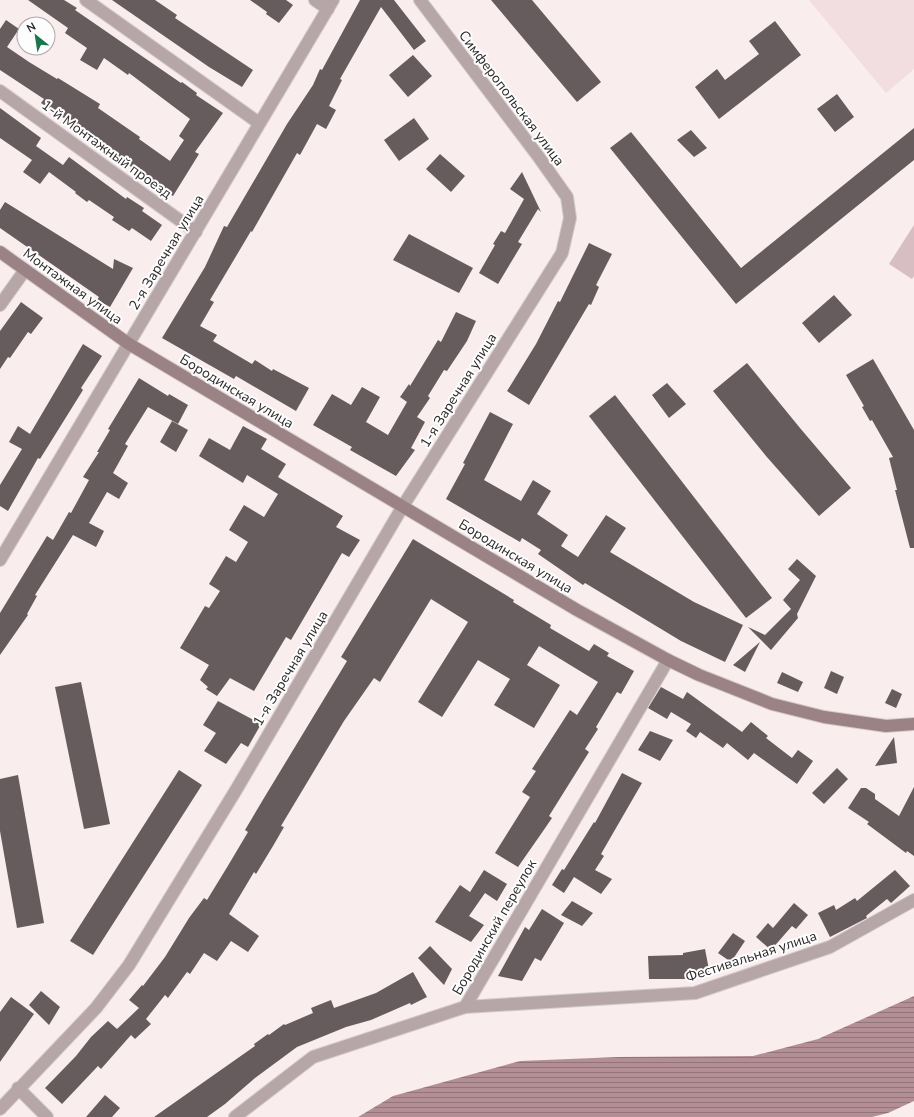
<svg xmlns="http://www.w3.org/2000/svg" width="914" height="1117" viewBox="0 0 914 1117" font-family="'Nunito Sans',sans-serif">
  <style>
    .built { fill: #f2dde0 }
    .green { fill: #d6bec2 }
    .water { fill: url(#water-rules) }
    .building { fill: #675c5d }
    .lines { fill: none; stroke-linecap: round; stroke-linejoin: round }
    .minor-casing { stroke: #d4cacb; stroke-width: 14 }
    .secondary-casing { stroke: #d4cacb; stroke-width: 14 }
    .minor { stroke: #b6a6a8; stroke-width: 12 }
    .secondary { stroke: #9a8285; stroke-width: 12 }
    .labels { text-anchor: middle; stroke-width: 4; stroke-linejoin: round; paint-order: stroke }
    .street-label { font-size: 14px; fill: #2d2829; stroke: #fdfdfd }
  </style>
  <defs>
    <pattern id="water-rules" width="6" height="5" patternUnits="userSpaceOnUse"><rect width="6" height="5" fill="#b38f95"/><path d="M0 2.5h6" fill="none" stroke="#92757a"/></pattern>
  </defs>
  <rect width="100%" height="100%" fill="#f9edee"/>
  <polygon class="built" points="809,0 914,0 914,69 886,93"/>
  <polygon class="green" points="914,225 914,276 912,279 889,264"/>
  <polygon class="water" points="914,996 914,1101 888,1113 872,1117 358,1117 393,1096 520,1061 618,1057 753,1056 818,1039"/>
  <g class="building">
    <polygon points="28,0 64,0 77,8 75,10 181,83 182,82 197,93 196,95 223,113 195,152 199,154 173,196 143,177 144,176 86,135 87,133 41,103 44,99 0,70 0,29 6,20 19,29 7,47 29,62 57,79 58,78 100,104 98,108 140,137 139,139 170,161 184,140 179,136 190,119 129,73 128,75 104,58 97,70 80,60 87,48 65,33 68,28"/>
    <polygon points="112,0 155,0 177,15 175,18 253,70 242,87 209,67"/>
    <polygon points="250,0 286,0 293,5 279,23 266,14 267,12"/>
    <polygon points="360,0 394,0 426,41 414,50 381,7 340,79 342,80 329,106 336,110 326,129 317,124 300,155 297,153 252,232 251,231 210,300 214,302 200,326 217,335 213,341 252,364 255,360 272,371 273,369 309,388 296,411 236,376 234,379 162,338 205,267 224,226 227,227 287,124 313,85 320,69 322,70"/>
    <polygon points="491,0 532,0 601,82 577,102"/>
    <polygon points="775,21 801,55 719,119 695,87 717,69 725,80 759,54 749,41"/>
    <polygon points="413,55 432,76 408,97 389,75"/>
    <polygon points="837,94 854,117 835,132 817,109"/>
    <polygon points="0,108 41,138 36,146 63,165 69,157 126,199 127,197 144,208 142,211 162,225 151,241 132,228 129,231 112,220 114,217 89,200 87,202 75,193 76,192 49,172 40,184 23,172 32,160 0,138"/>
    <polygon points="414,118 429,139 399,161 384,140"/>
    <polygon points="914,128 914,160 736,304 610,148 631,132 741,268"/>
    <polygon points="691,130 707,148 694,157 677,140"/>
    <polygon points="440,154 465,176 451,192 426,169"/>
    <polygon points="522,172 541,212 538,209 518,242 522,244 498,284 479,273 495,245 493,244 501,231 505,233 524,199 510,189"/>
    <polygon points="5,202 113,269 114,259 133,268 110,307 97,300 99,297 0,228 0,210"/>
    <polygon points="409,234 473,268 459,293 393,260"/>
    <polygon points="589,243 612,254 596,285 599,287 591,305 589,304 529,405 507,391 536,344 558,301 560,302"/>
    <polygon points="834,295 852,315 819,343 802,323"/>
    <polygon points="21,302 43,318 31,334 28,332 10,358 8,357 0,369 0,331"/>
    <polygon points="456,312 476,321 467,341 447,371 444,370 428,396 430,398 417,417 425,422 411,448 415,450 396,476 350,450 352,447 313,425 332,394 351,405 362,387 380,397 366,422 388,435 407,402 400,397 409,384 410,386 438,340 441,342"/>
    <polygon points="83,344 102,356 81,388 83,390 40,459 38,458 8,511 0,506 0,485 22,449 9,442 18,426 30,434"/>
    <polygon points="873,359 914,430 914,548 910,548 895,490 897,490 889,458 893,457 872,420 870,421 862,407 864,406 846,375"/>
    <polygon points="747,363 800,428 851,488 819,516 766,456 713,391"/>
    <polygon points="139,378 168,396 169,394 188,405 178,424 148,407 125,444 128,446 113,473 128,483 119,499 107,492 89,523 104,531 96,547 73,535 35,595 37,596 27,614 28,615 0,655 0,613 47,536 53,540 69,512 71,513 89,480 83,477 99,452 97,452 110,430 108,429"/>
    <polygon points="667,383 686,404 669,418 652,395"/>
    <polygon points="615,395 772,598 746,618 589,416"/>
    <polygon points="490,412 513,424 484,480 521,501 533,480 551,491 537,514 568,535 561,546 578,557 606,515 626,528 610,552 694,602 743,625 725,662 681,641 585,583 583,585 538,554 541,550 522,538 520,542 446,499 465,464 463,463"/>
    <polygon points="172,421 188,430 176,452 160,442"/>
    <polygon points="243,426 267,439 261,449 286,464 278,477 343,516 336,527 360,540 349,557 342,553 291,640 286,637 254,691 230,678 217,696 206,689 208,687 200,680 209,665 180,648 205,606 209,608 220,591 209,584 226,556 236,562 248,542 229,530 244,505 264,517 278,494 247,475 243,483 199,456 209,438 230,450"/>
    <polygon points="413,539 514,600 513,602 551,625 550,628 589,651 594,644 609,653 607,656 634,671 621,694 617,692 596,727 598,729 585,749 589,752 549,816 552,818 541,834 518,867 495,853 530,797 522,792 536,771 532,769 570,710 577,715 598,682 539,646 527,665 560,685 534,728 494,705 510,679 478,660 442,717 418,702 468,622 431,599 380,682 374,678 344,721 281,826 284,827 273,846 256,874 254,872 229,914 259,936 248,952 231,941 217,961 204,953 190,974 187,972 168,998 165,995 146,1019 151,1024 135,1039 131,1035 101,1069 98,1066 62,1104 45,1088 76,1056 91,1037 108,1021 117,1029 139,1008 129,1000 142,985 143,986 165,957 189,918 204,898 207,900 229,864 248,832 245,830 264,798 347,661 341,657"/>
    <polygon points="797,559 816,576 797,614 798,618 771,650 748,627 765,635 791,609 783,600 800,580 788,569"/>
    <polygon points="760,642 745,672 733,665"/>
    <polygon points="831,671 844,677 837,694 824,688"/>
    <polygon points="782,672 803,682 798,692 777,683"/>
    <polygon points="81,682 110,824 84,829 55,687"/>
    <polygon points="661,687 683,699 687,692 742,732 751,722 768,736 766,738 792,758 798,750 813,761 797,784 754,753 748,760 727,743 723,748 700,732 696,738 686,731 691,724 671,712 667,719 648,708"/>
    <polygon points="892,689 902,694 896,708 885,703"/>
    <polygon points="218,701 261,724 248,747 241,743 226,764 204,751 216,733 203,725"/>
    <polygon points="650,731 673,740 660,761 638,750"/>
    <polygon points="894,737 897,763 875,766"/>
    <polygon points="837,768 848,779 824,804 812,793"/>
    <polygon points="179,770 202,785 93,955 70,941"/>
    <polygon points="622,773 642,783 601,854 604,856 595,870 612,879 601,894 574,877 564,893 552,885 562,869 564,870 594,822 595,823"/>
    <polygon points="18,775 44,923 17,928 0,831 0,779"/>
    <polygon points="914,787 914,856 907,851 906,853 867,824 869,822 848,808 861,788 866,788 875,794 875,799 899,816"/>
    <polygon points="484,870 507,884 497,901 485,893 469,916 484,925 471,942 435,922 460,885 470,892"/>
    <polygon points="895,870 910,886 891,903 887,899 866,916 867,918 830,937 818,913 834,905 836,910 855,898 857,901"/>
    <polygon points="572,901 593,913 582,926 561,915"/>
    <polygon points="794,903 808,915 796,929 792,926 771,950 756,937 768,923 773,928"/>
    <polygon points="542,909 564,923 541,961 535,958 522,981 498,976 525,927 529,930"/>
    <polygon points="733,933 745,941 731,962 718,953"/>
    <polygon points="430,946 452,969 444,985 418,958"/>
    <polygon points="705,949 710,975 688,979 649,979 648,956 683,955 683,953"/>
    <polygon points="413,972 427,997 411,1005 410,1003 371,1020 346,1027 297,1047 255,1078 225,1104 207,1117 154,1117 255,1046 254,1044 268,1034 269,1035 284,1024 285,1025 313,1013 311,1008 331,1000 334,1008 376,993"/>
    <polygon points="41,991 60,1007 49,1025 29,1005"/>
    <polygon points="11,997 34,1014 0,1062 0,1012"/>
    <polygon points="105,1095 120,1108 112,1117 86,1117"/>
  </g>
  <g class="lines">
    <g class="minor-casing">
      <g id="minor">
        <polyline points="86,0 259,123"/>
        <polyline points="315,0 328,9"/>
        <polyline points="0,91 196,232"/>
        <polyline points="0,305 25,270"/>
        <polyline points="0,560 333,0"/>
        <polyline points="465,1007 695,993 830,947 914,900"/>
        <polyline points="18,1088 47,1117"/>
        <polyline points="0,1109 96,1008 129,965 236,790 403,506 562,253 570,218 567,197 538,156 420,0"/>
        <polyline points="235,1117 313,1057 465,1007 668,660"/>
      </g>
    </g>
    <g class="secondary-casing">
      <polyline id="secondary" points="0,252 129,344 577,610 668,660 699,675 772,704 824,717 886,726 914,724"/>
    </g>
    <use href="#minor" class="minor"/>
    <use href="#secondary" class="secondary"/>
  </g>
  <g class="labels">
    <g class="street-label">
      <text transform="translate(512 98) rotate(53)" y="5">Симферопольская улица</text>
      <text transform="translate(107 149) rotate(36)" y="5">1-й Монтажный проезд</text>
      <text transform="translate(166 252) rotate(-59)" y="5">2-я Заречная улица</text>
      <text transform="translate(73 286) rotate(36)" y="5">Монтажная улица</text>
      <text transform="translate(458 390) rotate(-58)" y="5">1-я Заречная улица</text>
      <text transform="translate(237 391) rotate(31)" y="5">Бородинская улица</text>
      <text transform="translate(516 556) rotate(31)" y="5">Бородинская улица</text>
      <text transform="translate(290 668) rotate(-59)" y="5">1-я Заречная улица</text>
      <text transform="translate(494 927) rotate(-60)" y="5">Бородинский переулок</text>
      <text transform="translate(751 956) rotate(-18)" y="5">Фестивальная улица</text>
    </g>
  </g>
  <g transform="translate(36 36) rotate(330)"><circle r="19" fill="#fdfdfd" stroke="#aaa8a8"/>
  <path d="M0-3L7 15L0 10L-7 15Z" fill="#18764b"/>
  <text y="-6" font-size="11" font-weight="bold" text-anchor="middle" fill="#2d2829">N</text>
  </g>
</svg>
